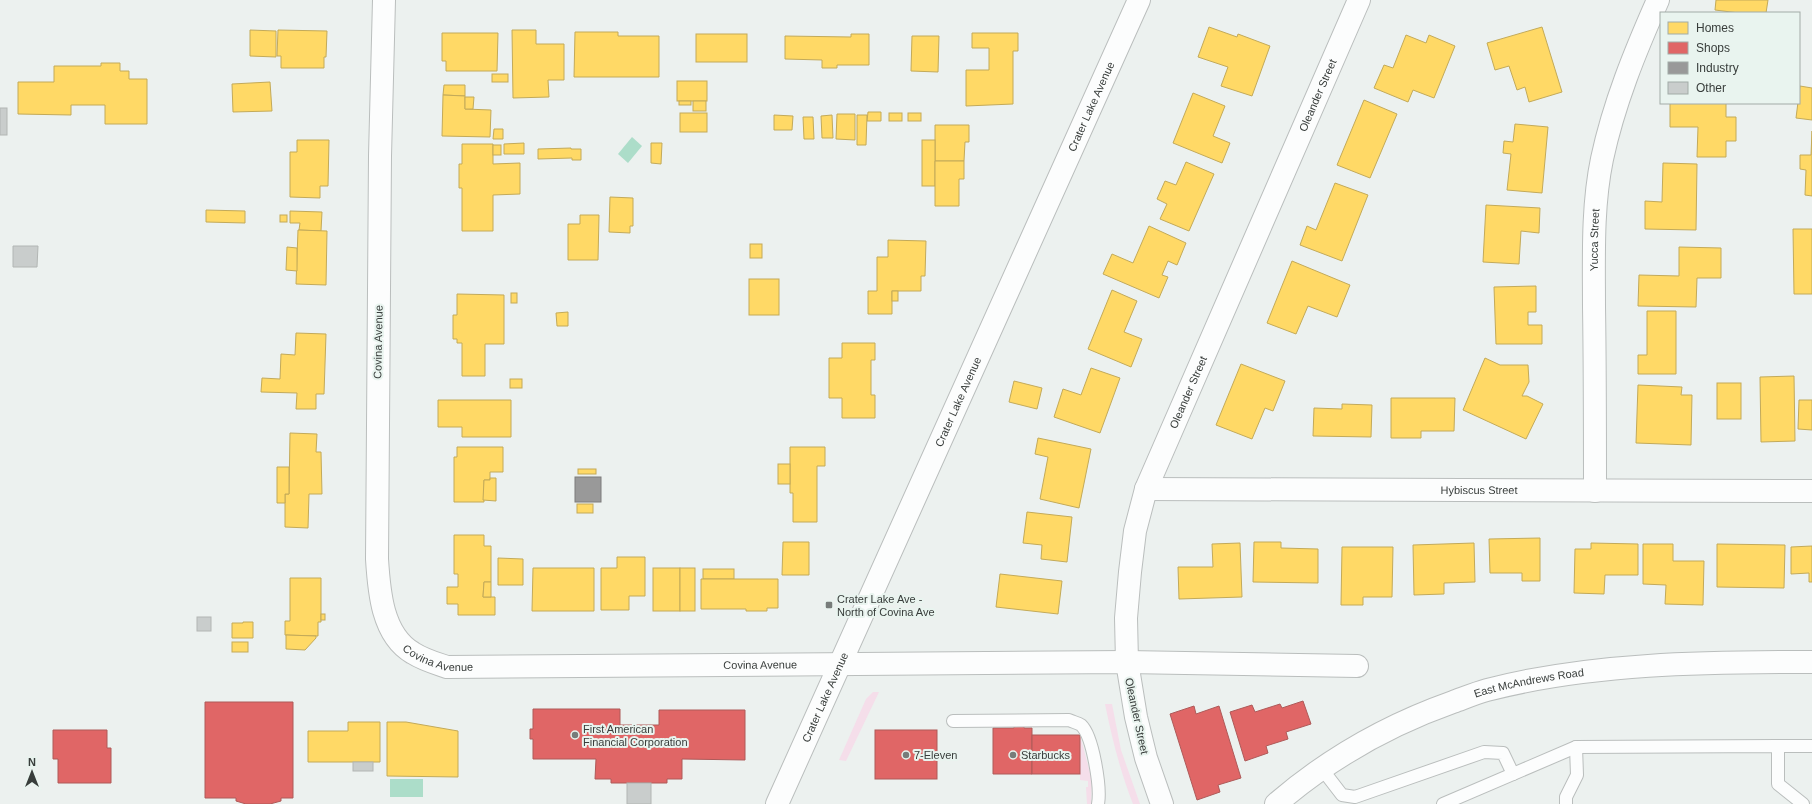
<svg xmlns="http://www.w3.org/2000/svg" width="1812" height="804" viewBox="0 0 1812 804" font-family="Arial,sans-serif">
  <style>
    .green { fill: #f5deea }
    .water { fill: #acddc9 }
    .homes { fill: #ffd966; stroke: #c3aa59 }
    .shops { fill: #e06666; stroke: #ae5a59 }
    .industry { fill: #999; stroke: #7c7d7d }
    .building { fill: #c9cdcc; stroke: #b2b6b4 }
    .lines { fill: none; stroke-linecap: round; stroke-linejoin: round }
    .service-casing { stroke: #babebd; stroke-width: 14 }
    .minor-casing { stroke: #babebd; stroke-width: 24 }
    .secondary-casing { stroke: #babebd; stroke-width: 24 }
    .service { stroke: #fcfdfd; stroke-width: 12 }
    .minor { stroke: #fcfdfd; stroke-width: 22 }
    .secondary { stroke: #fcfdfd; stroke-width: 22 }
    .poi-dot { fill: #777c7a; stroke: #e9f4ef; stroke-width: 1.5 }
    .labels { text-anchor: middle; stroke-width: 4; stroke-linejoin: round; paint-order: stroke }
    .street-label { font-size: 11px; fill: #383d3b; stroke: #e9f4ef }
    .poi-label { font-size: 11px; fill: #383d3b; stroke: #e9f4ef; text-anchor: start }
  </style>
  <rect width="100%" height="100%" fill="#ecf1ef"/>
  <g class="green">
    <polygon points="873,692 879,692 846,761 839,760 866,699"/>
    <path d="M1105,704H1112L1121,750L1140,804H1133C1120,771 1112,738 1105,704Z"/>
    <polygon points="1080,735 1092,780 1091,804 1087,804 1086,787 1088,787 1088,781 1080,780"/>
  </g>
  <g class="water">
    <polygon points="632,137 642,146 628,163 618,154"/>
    <rect x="390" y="779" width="33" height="18"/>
  </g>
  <g class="homes">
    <polygon points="1716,0 1768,0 1766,13 1739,13 1715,10"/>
    <polygon points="1209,27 1237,37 1238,34 1270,46 1252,96 1221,86 1228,67 1198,57"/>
    <polygon points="1542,27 1562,92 1529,102 1525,87 1517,90 1509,66 1495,70 1487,43"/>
    <polygon points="250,30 276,31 276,57 250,56"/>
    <polygon points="278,30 327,31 326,57 324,57 324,68 281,68 281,56 277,56"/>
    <polygon points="512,30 536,30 536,44 564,44 564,80 548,80 549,97 513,98"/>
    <polygon points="575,32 618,32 618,36 659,36 659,77 574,77"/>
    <polygon points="442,33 498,33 497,71 446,71 446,61 442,61"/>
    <polygon points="972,33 1018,33 1018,51 1013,51 1013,104 966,106 966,70 989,70 989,48 972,48"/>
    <rect x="696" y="34" width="51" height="28"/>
    <polygon points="851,34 869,34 869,65 837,65 837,68 822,68 822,60 785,59 785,36 851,37"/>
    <polygon points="1406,35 1426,43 1429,35 1455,46 1434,98 1413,90 1408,102 1374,88 1384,65 1393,68"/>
    <polygon points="912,36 939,36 938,72 911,71"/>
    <polygon points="101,63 120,63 120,71 129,71 129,79 147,79 147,124 105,124 105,105 71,105 71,115 18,114 18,82 54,82 54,66 101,66"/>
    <rect x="492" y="74" width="16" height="8"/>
    <rect x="677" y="81" width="30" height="20"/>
    <polygon points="270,82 272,111 233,112 232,84"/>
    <polygon points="444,85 465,85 465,96 443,95"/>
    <polygon points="1800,86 1812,88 1812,120 1796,118"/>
    <polygon points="1193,93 1225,106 1213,136 1230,143 1222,163 1173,143"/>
    <polygon points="443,95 465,96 465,109 491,110 490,137 442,136"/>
    <polygon points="465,97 474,97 473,109 465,109"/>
    <polygon points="1364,100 1397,114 1370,178 1337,165"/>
    <rect x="679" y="101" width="12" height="4"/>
    <rect x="693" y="101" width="13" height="10"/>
    <polygon points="1670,103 1726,103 1726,117 1736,117 1736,141 1726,141 1726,157 1697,157 1698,127 1670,127"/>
    <polygon points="868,112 881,112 881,121 867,121"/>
    <rect x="680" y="113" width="27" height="19"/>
    <rect x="889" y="113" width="13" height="8"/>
    <rect x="908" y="113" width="13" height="8"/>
    <polygon points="837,114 855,114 855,140 836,139"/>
    <polygon points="774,115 793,116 792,130 774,130"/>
    <polygon points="832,115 833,138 822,138 821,116"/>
    <polygon points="857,115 867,115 866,145 857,145"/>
    <polygon points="803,117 813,117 814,139 804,139"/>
    <polygon points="1515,124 1548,127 1542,193 1507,190 1511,154 1503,153 1504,141 1513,142"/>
    <polygon points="935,125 969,125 969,142 965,142 964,161 935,161"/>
    <polygon points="494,129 503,129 503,139 493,139"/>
    <polygon points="1812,131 1812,196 1805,195 1806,170 1800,169 1800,155 1811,155"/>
    <polygon points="297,140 329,140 328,186 320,186 320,198 290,197 290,152 297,152"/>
    <rect x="922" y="140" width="13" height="46"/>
    <polygon points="524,143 524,154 504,154 504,144"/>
    <polygon points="651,143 662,143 661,164 651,163"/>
    <polygon points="462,144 493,144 493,164 520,163 520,194 493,195 493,231 462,231 462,188 459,188 459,164 462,164"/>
    <rect x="493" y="145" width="8" height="10"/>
    <polygon points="571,148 571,149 581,149 581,160 572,160 572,158 538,159 538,149"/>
    <polygon points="935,161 964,161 964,179 959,179 959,206 935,206"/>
    <polygon points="1186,162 1214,174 1189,231 1160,219 1167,204 1157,199 1165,181 1176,185"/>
    <polygon points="1663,163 1697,164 1696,230 1645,229 1645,201 1662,202"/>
    <polygon points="1335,183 1368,195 1342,261 1300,245 1307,226 1316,230"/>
    <polygon points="610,197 633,198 633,226 630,226 630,233 609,232"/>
    <polygon points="1486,205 1540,208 1539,233 1521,231 1519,264 1483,262"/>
    <polygon points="206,210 245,211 245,223 206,222"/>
    <polygon points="290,211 322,212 321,231 299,230 300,223 290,223"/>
    <rect x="280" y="215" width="7" height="7"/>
    <polygon points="580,215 599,215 598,260 568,260 568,224 580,224"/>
    <polygon points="1149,226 1186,243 1177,265 1168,261 1162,275 1168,277 1159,298 1103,274 1112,254 1133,263"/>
    <polygon points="1793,229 1812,229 1812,294 1794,294"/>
    <polygon points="298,230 327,231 326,285 296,284"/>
    <polygon points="888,240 926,241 925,276 921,276 921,291 892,291 892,314 868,314 868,291 877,291 877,257 888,257"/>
    <rect x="750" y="244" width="12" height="14"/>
    <polygon points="287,247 297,248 297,271 286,270"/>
    <polygon points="1679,247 1721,248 1721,278 1697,278 1696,307 1638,306 1639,275 1679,276"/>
    <polygon points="1292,261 1350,285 1337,317 1308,306 1296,334 1267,323"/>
    <rect x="749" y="279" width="30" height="36"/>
    <polygon points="1536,286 1536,312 1528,312 1528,325 1542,325 1542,344 1496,344 1494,287"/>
    <polygon points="1112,290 1137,301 1124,332 1142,339 1131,367 1088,349"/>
    <rect x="892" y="291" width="6" height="10"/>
    <rect x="511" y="293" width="6" height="10"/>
    <polygon points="457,294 504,295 504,344 485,344 485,376 462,376 462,343 457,343 457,339 453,339 453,315 457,315"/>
    <polygon points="1647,311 1676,311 1676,374 1638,374 1638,355 1647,355"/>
    <polygon points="568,312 568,326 557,326 556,313"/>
    <polygon points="296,333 326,334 324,394 316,394 316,409 296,409 297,393 261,392 262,378 280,379 281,354 295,355"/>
    <polygon points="842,343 875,343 875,360 871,360 871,395 875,395 875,418 842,418 842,398 829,398 829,358 842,358"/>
    <polygon points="1485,358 1500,365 1528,365 1529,382 1522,396 1527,396 1543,404 1526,439 1463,410"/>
    <polygon points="1241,364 1285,381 1273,411 1265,408 1252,439 1216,425"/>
    <polygon points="1091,368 1120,378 1100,433 1054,417 1063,389 1081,395"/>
    <polygon points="1794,376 1795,441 1761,442 1760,377"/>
    <rect x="510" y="379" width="12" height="9"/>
    <polygon points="1014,381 1042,388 1037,409 1009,402"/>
    <rect x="1717" y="383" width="24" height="36"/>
    <polygon points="1638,385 1682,387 1681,395 1692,395 1691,445 1636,443"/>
    <polygon points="1391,398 1455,398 1454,431 1421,431 1421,438 1391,438"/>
    <polygon points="438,400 511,400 511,437 462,437 462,427 438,427"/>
    <polygon points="1799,400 1812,400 1812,430 1798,429"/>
    <polygon points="1342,404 1372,405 1371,437 1313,436 1314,408 1342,409"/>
    <polygon points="290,433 317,434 316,452 321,452 322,494 309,494 308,528 285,527 285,494 289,494"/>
    <polygon points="1038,438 1091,449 1079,508 1040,499 1048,457 1035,454"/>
    <polygon points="457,447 503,447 503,472 490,472 490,480 484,480 484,502 454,502 454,457 457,457"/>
    <polygon points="790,447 825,447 825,466 817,466 817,522 793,522 793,493 790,493"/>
    <rect x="778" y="464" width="12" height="20"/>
    <polygon points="277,467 289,467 289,494 285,494 285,503 277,503"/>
    <rect x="578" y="469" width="18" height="5"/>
    <polygon points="490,478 496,478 496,501 483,500 484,480 490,480"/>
    <rect x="577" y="504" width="16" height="9"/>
    <polygon points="1027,512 1072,517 1067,562 1041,559 1042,545 1023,543"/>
    <polygon points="454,535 484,535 484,546 491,546 491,582 484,582 483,597 495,597 495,615 458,615 458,604 447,604 447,587 458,587 458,574 454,574"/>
    <polygon points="1540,538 1540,581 1522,581 1522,573 1490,573 1489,539"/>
    <polygon points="783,542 809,542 809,575 782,575"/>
    <polygon points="1254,542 1281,542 1281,548 1318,549 1318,583 1253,582"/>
    <polygon points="1240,543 1242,597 1179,599 1178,567 1213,567 1212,544"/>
    <polygon points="1474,543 1475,582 1444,583 1444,594 1414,595 1413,545"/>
    <polygon points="1591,543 1638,544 1638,575 1605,575 1604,594 1574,593 1575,549 1591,549"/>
    <polygon points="1643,544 1673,544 1673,561 1704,561 1703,605 1665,604 1666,585 1643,584"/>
    <polygon points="1717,544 1785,545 1784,588 1717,587"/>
    <polygon points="1812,546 1812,582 1809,582 1809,573 1791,574 1791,547"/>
    <polygon points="1342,547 1393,547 1392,597 1363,597 1363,605 1341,605"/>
    <polygon points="617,557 645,557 645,596 629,596 629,610 601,610 601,568 617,568"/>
    <polygon points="498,558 523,559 523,585 498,585"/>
    <polygon points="533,568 594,568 594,611 532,611"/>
    <rect x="653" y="568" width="27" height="43"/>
    <rect x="680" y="568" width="15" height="43"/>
    <rect x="703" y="569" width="31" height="10"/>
    <polygon points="1000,574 1062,581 1058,614 996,607"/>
    <polygon points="290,578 321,578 321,622 318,622 318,636 285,635 285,621 290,621"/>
    <polygon points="701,579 778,579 778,608 767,608 767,611 746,611 746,609 701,609"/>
    <polygon points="484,582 491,582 491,597 483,597"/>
    <rect x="321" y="614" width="4" height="6"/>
    <polygon points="243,622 253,622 253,638 232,638 232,623 243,623"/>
    <polygon points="286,635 316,636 316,638 305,650 286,649"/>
    <rect x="232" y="642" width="16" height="10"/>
    <polygon points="348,722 380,722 380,762 308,762 308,731 348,731"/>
    <polygon points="387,722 406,722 458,731 458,777 387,776"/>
  </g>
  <g class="shops">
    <polygon points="1303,701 1311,724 1286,732 1288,739 1266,746 1268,753 1245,761 1230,712 1252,705 1255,712 1280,704 1282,708"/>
    <polygon points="205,702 293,702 293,798 281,798 281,801 270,804 246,804 236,801 236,798 205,798"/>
    <polygon points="1194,706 1196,714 1219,706 1241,778 1218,785 1220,792 1197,800 1170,714"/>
    <polygon points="533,709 620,709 620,725 659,725 659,710 745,710 745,760 682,759 682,779 667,779 667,783 611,783 611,779 595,779 596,759 533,759 533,739 530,739 530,729 533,729"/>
    <polygon points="1014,725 1024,725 1024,728 1032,728 1032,774 993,774 993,728 1014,728"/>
    <polygon points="53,730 107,730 107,748 111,748 111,783 58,783 58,759 53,759"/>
    <rect x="875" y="730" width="62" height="49"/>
    <rect x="1032" y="735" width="48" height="39"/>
  </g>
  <rect class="industry" x="575" y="477" width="26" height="25"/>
  <g class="building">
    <rect x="0" y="108" width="7" height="27"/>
    <polygon points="13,246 38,246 37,267 13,267"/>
    <rect x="197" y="617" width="14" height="14"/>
    <rect x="353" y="762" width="20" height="9"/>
    <rect x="627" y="783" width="24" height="21"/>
  </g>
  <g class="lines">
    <g class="service-casing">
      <g id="service">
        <path d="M953,721L1069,720C1073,722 1078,723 1081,725C1093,736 1101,788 1098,804"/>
        <polyline points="1778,746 1812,746"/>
        <polyline points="1322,769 1342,795 1355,797 1484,752 1503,753 1513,774"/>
        <polyline points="1443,804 1576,747 1778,746 1778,784 1803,804"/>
        <polyline points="1566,804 1566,797 1577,775 1576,747"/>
      </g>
    </g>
    <g class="minor-casing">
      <g id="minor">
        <path id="s1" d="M384,0L380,156L377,559C379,591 382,635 413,653C424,660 435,663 447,667L1127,662L1357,666"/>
        <path id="s2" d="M1146,489L1812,491"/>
        <path id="s3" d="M1595,491C1595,429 1595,368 1594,307C1594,258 1592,207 1602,159C1614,103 1635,52 1658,0"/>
        <path id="s4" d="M1162,804L1146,758L1136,717L1127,662L1126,618L1130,572L1135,531L1146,489L1359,0"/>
      </g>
    </g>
    <g class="secondary-casing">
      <g id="secondary">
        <path id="s5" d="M777,804L1139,0"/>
        <path id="s6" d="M1276,804C1328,759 1388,725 1453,702C1464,698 1476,693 1487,690C1591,663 1705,662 1812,662"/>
      </g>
    </g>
    <use href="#service" class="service"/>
    <use href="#minor" class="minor"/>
    <use href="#secondary" class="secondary"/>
  </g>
  <g class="poi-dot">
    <rect x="825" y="601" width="8" height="8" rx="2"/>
    <circle cx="575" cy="735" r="4"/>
    <circle cx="906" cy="755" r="4"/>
    <circle cx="1013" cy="755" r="4"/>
  </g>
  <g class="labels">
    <g class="street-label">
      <text dy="4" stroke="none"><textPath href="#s4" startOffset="751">Oleander Street</textPath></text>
      <text dy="4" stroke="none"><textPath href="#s5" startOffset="765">Crater Lake Avenue</textPath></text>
      <text dy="4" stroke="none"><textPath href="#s3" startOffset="251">Yucca Street</textPath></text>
      <text transform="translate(378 342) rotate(-89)" y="4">Covina Avenue</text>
      <text dy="4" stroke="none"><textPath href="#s4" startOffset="427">Oleander Street</textPath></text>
      <text dy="4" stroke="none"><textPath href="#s5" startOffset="441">Crater Lake Avenue</textPath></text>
      <text dy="4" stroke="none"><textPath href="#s2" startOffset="333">Hybiscus Street</textPath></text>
      <text dy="4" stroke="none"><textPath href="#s1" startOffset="690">Covina Avenue</textPath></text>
      <text dy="4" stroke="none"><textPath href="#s1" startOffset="1014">Covina Avenue</textPath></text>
      <text dy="4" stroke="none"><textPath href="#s6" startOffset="284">East McAndrews Road</textPath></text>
      <text dy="4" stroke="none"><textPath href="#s5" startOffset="117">Crater Lake Avenue</textPath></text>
      <text transform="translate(1137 716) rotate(78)" y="4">Oleander Street</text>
    </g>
    <g class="poi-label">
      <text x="837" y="603">Crater Lake Ave -<tspan x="837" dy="13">North of Covina Ave</tspan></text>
      <text x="583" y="733">First American<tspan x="583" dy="13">Financial Corporation</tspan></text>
      <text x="914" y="759">7-Eleven</text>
      <text x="1021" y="759">Starbucks</text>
    </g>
  </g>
  <rect x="1660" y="12" width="140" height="92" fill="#e9f4ef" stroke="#a2aba7"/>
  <rect x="1668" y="22" width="20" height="12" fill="#ffd966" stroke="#a2aba7"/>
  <text x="1696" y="32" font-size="12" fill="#383d3b">Homes</text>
  <rect x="1668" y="42" width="20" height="12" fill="#e06666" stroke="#a2aba7"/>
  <text x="1696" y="52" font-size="12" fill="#383d3b">Shops</text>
  <rect x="1668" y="62" width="20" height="12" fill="#999999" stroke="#a2aba7"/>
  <text x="1696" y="72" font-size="12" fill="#383d3b">Industry</text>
  <rect x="1668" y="82" width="20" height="12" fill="#c9cdcc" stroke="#a2aba7"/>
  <text x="1696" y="92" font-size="12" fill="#383d3b">Other</text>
  <g transform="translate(32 772)" stroke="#e9f4ef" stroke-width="3" paint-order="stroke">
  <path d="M0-3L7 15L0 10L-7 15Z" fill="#383d3b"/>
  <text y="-6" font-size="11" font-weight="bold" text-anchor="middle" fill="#383d3b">N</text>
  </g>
</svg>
